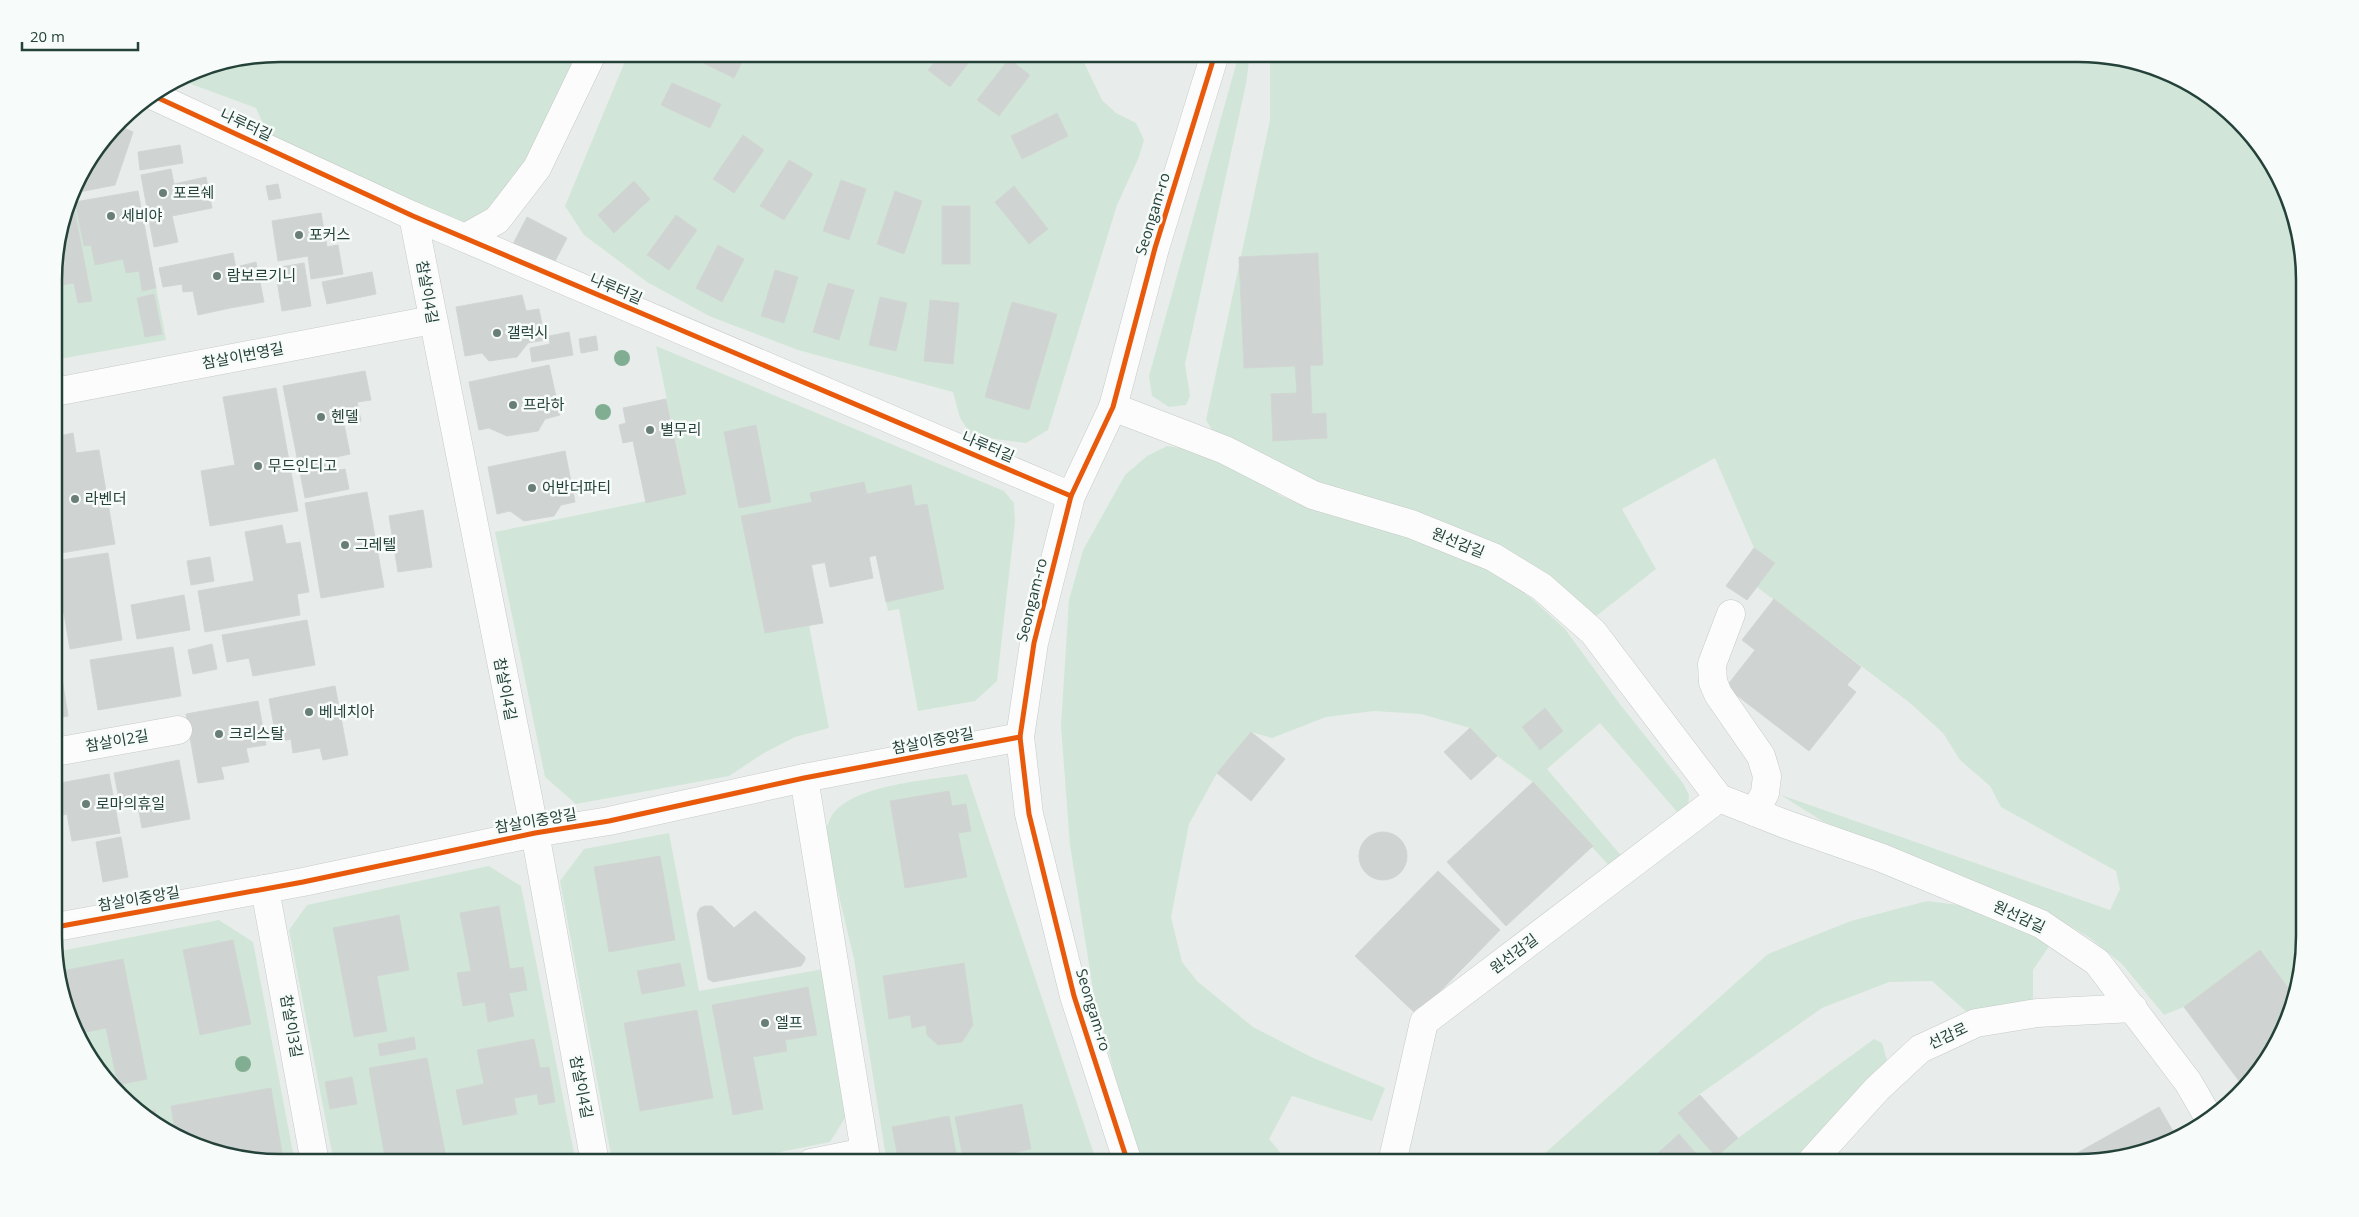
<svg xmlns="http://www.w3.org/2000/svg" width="2359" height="1217" viewBox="0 0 2359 1217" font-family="'Open Sans','Noto Sans KR',sans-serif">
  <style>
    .green { fill: #d1e6d8 }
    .building { fill: #cfd4d2; stroke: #d1d6d4 }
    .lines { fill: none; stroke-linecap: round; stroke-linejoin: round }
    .minor-casing { stroke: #c5cac8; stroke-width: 29 }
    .minor { stroke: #fcfcfc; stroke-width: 28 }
    .cycleway-casing { stroke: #f7fbf9; stroke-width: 8 }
    .cycleway { stroke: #e8590c; stroke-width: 5 }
    .tree { fill: #81ae93 }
    .poi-dot { fill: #697e78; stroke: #f7fbf9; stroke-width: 2 }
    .labels { text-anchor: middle; stroke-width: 5; stroke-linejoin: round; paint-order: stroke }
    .street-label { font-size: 15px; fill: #24423a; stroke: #f7fbf9 }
    .poi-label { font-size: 15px; fill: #24423a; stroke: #f7fbf9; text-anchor: start }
    .rim { fill: none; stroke: #24423a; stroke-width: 2.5 }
  </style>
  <rect width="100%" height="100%" fill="#e8edeb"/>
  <g class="green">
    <polygon points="281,54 578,54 528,163 494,213 464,226 270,140 256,108 180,80 194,71"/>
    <polygon points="628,54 1080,54 1102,100 1116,113 1136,123 1144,140 1139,157 1117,205 1048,430 1026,443 972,436 960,418 953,392 798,350 709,316 647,282 584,235 565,206"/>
    <polygon points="1239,54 1250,54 1246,84 1185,364 1190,396 1186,405 1169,407 1152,396 1149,376"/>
    <polygon points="1270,54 2078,54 2178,77 2228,110 2267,154 2303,252 2305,936 2292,993 2260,951 2184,1007 2164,1015 2122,964 2090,938 2057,918 1822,821 1781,795 2110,910 2120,889 2116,871 2001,807 1990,786 1960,760 1943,733 1910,703 1757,587 1775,563 1754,548 1715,458 1622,509 1656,569 1595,617 1301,478 1215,435 1206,420 1270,120"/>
    <polygon points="138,191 166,340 54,360 54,266 71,203"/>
    <polygon points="656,346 1004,491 1014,503 1015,522 997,681 975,701 918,711 899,609 888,611 876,556 812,565 823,623 809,625 829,728 795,737 764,753 729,776 576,804 545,777 495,532 686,493"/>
    <polygon points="1167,446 1196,450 1263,478 1279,495 1309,508 1397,532 1500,575 1531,598 1565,629 1619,703 1683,783 1689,795 1688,808 1679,814 1600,723 1547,769 1625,860 1612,869 1533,782 1497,756 1470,728 1421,714 1374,711 1326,717 1272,738 1251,732 1217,773 1189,824 1171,917 1182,962 1197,981 1253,1027 1311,1057 1385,1088 1372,1121 1292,1096 1269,1139 1289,1163 1142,1163 1123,1106 1094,996 1070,845 1061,726 1069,600 1083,550 1125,475 1147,456"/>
    <path d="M967,774L1097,1163H887L854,959L824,833C827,828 829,820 832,815C854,784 930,780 967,774Z"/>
    <polygon points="669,833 699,991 824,969 850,1110 830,1142 726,1163 621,1163 611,1155 560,881 584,849"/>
    <polygon points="489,866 521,886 576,1163 334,1163 289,930 307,905"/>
    <polygon points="1927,901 1974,907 2052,942 2033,970 2033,1004 1970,1015 1932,981 1889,982 1822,1008 1700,1094 1678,1113 1716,1157 1738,1138 1874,1039 1882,1043 1887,1060 1797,1163 1704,1163 1679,1135 1647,1163 1534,1163 1768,954 1851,921"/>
    <polygon points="219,920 253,942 295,1163 281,1163 181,1140 101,1074 71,1023 56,966 56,952"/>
  </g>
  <g class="building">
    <polygon points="685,54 746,54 734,78"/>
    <polygon points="941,54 975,54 950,87 928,70"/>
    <polygon points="1009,59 1030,75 999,116 977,100"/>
    <polygon points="672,83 721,104 710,128 661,105"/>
    <polygon points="1057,113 1068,136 1022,159 1011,136"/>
    <polygon points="119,126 133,132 115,185 74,193 77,180"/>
    <polygon points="743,135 764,150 734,193 713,179"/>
    <polygon points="180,145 183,163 140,170 138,152"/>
    <polygon points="789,160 813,174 784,220 760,206"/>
    <polygon points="171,169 174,184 206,177 212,208 172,216 178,242 154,247 141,175"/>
    <polygon points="841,180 866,189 849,240 823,231"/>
    <polygon points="634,181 650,199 614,233 598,215"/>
    <polygon points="278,184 281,198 269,200 266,186"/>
    <polygon points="1014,186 1048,229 1029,244 995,202"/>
    <polygon points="138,191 156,288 142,291 139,271 126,273 123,259 95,265 91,245 84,246 75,202"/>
    <polygon points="895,191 922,201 904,254 877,244"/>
    <polygon points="73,202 92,301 78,303 74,283 62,285 59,271 54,272 71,203"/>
    <rect x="942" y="206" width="28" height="58"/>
    <polygon points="321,213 327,247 338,245 343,274 311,279 308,256 278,261 272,221"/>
    <polygon points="676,215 697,230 669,270 647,255"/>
    <polygon points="527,217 567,238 553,265 513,244"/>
    <polygon points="718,245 744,259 722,302 696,288"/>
    <polygon points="233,253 237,274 224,277 230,308 198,315 193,291 183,292 182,284 163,287 159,268"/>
    <polygon points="1318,253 1323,365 1244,368 1239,257"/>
    <polygon points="256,262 264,302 230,308 224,277 237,274 236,267"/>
    <polygon points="304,263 311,306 282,311 275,268"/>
    <polygon points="775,270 798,277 784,323 761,316"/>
    <polygon points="372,272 376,294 327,304 322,282"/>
    <polygon points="828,283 854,290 839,340 813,332"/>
    <polygon points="154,294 162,334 145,337 137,298"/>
    <polygon points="522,295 526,311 539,309 545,340 528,343 517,357 489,361 482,353 465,356 456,307"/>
    <polygon points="880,297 907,303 896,351 869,345"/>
    <polygon points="930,300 959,303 953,364 924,361"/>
    <polygon points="1012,302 1057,314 1029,410 985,397"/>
    <polygon points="569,332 573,355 532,362 530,348 550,344 549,336"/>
    <polygon points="596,336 598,350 581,353 579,339"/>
    <polygon points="549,365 560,415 545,419 538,431 507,436 489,428 479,430 469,382"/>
    <polygon points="1310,365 1312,414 1326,413 1327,438 1273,441 1271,394 1297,393 1295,366"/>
    <polygon points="365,371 371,400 357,402 361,421 344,424 350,454 327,459 329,472 345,469 349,489 305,498 283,386"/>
    <polygon points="276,388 298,511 210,526 201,471 235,465 223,397"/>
    <polygon points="666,399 686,494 646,503 633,441 623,443 619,425 626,423 623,408"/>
    <polygon points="756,425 771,502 739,508 724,432"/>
    <polygon points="73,433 76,453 99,450 115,544 55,554 55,437"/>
    <polygon points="565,451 575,502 561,505 554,516 524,521 510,511 497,514 488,467"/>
    <polygon points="864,482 867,494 911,485 915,506 927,504 944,589 886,602 876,555 869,557 873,578 830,587 825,562 811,565 823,623 765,633 741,516 812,502 810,493"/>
    <polygon points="367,492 384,587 321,598 305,503"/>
    <polygon points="423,510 432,567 398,572 389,516"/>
    <polygon points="282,525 286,544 300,542 309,592 297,594 300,615 205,632 198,591 254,581 245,532"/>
    <polygon points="1754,548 1775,563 1747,600 1726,586"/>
    <polygon points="108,553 122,640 70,649 55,561"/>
    <polygon points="210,557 214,581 191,585 187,561"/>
    <polygon points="184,595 190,630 137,639 131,605"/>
    <polygon points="1774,599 1861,667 1847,685 1856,692 1809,751 1726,687 1755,650 1742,640"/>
    <polygon points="307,620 315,665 253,676 249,658 227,662 222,635"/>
    <polygon points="212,644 217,669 193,674 188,650"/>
    <polygon points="173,647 181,696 98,710 90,660"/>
    <polygon points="60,666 68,716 55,718 55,667"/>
    <polygon points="335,686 348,755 323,760 320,748 293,753 291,739 277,742 269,699"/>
    <polygon points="258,701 266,745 246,748 249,762 221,767 224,779 198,783 186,714"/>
    <polygon points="1545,708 1563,731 1540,750 1522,727"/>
    <polygon points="1470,728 1497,756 1471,780 1444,752"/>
    <polygon points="1251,732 1285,759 1251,801 1217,773"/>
    <polygon points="179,760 190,819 142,828 137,801 120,804 114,773"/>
    <polygon points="109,774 120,833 72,841 67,814 55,817 55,784"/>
    <polygon points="1533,782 1593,846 1506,926 1447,862"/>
    <polygon points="949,791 952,806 966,804 971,831 958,833 967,877 905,888 890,801"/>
    <circle cx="1383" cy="856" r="24"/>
    <polygon points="121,837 128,877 103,882 96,842"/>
    <polygon points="660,856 675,940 609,952 594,867"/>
    <polygon points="1438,871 1500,930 1417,1015 1355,956"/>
    <polygon points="499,906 510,969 523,967 527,990 509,993 514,1016 488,1022 485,1002 463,1006 457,973 471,971 460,913"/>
    <polygon points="705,906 712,906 734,928 755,911 805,957 805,960 801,966 713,982 708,979 697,914 700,908"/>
    <polygon points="399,915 409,970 377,976 387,1031 354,1037 333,928"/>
    <polygon points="233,940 251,1024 200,1035 183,950"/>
    <polygon points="2260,950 2292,993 2282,1036 2245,1089 2184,1007"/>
    <polygon points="123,959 147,1079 118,1085 106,1028 77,1034 71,1023 57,972"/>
    <polygon points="680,963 685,986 642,994 637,971"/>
    <polygon points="964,963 973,1025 962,1042 938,1045 927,1035 926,1025 912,1028 910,1015 889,1019 883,976"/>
    <polygon points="808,987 817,1035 785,1040 787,1051 753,1057 763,1109 733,1115 712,1005"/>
    <polygon points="697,1010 713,1098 640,1111 624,1023"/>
    <polygon points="414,1037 416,1049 380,1056 378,1044"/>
    <polygon points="534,1039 540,1068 549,1067 555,1102 539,1105 537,1094 514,1098 517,1114 463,1125 456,1090 484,1084 477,1050"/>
    <polygon points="427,1058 447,1163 386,1163 369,1068"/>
    <polygon points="352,1077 357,1104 330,1109 325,1082"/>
    <polygon points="271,1088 283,1158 268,1160 181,1140 176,1136 171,1106"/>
    <polygon points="1700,1095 1738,1138 1716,1157 1678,1113"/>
    <polygon points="1022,1104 1031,1149 1004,1155 1005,1163 964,1163 955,1117"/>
    <polygon points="2159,1107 2177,1138 2151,1151 2093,1163 2076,1163 2072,1156"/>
    <polygon points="155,1110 156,1120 146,1112"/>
    <polygon points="949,1116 958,1163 899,1163 892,1127"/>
    <polygon points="1679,1134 1704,1163 1647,1163"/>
  </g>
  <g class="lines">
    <g class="minor-casing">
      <g id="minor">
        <polyline points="154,96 413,216 1071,496"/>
        <polyline points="413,216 535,833 595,1163"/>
        <polyline points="465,238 497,220 537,168 592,54"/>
        <polyline points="55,392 432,320"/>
        <polyline points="1113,407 1225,450 1313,495 1411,524 1493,557 1542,587 1593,632 1719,798 1785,824 1882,858 2041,924 2097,962 2188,1082 2210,1120"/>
        <polyline points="1731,614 1712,664 1713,682 1718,694 1761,756 1767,776 1765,793 1755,812"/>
        <polyline points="55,752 178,730"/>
        <polyline points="804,778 865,1152 811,1163"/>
        <polyline points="265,889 315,1163"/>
        <polyline points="56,927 303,882 535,833 609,821 804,778 1020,737"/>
        <polyline points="1128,1163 1074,996 1029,814 1020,737 1034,643 1071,496 1113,407 1155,248 1215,54"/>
        <polyline points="1392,1163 1424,1022 1719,798"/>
        <polyline points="1810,1163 1877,1089 1920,1049 1976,1023 2037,1013 2133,1008"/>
      </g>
    </g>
    <use href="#minor" class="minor"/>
    <g class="cycleway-casing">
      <g id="cycleway">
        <polyline points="154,96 413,216 1071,496"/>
        <polyline points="56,927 303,882 535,833 609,821 804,778 1020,737"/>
        <polyline points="1128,1163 1074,996 1029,814 1020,737 1034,643 1071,496 1113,407 1155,248 1215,54"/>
      </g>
    </g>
    <use href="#cycleway" class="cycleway"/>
  </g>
  <g class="tree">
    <circle cx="622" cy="358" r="8"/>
    <circle cx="603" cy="412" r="8"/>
    <circle cx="243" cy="1064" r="8"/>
  </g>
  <g class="poi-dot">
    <circle cx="163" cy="193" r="5"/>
    <circle cx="111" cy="216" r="5"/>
    <circle cx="299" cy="235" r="5"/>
    <circle cx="217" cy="276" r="5"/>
    <circle cx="497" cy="333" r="5"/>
    <circle cx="513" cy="405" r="5"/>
    <circle cx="321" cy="417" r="5"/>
    <circle cx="650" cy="430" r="5"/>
    <circle cx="258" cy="466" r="5"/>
    <circle cx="532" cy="488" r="5"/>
    <circle cx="75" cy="499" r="5"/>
    <circle cx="345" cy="545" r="5"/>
    <circle cx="309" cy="712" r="5"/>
    <circle cx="219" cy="734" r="5"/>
    <circle cx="86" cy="804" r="5"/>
    <circle cx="765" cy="1023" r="5"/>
  </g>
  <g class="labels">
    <g class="street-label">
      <text transform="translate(246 125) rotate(25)" y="5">나루터길</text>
      <text transform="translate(1153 214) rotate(-73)" y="5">Seongam-ro</text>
      <text transform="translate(616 289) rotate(23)" y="5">나루터길</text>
      <text transform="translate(427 292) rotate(80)" y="5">참살이4길</text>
      <text transform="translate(243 356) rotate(-11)" y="5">참살이번영길</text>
      <text transform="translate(988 447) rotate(23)" y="5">나루터길</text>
      <text transform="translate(1458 543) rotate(22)" y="5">원선감길</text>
      <text transform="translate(1032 600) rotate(-76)" y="5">Seongam-ro</text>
      <text transform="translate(505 689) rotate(79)" y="5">참살이4길</text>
      <text transform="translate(117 741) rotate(-10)" y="5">참살이2길</text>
      <text transform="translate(933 741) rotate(-11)" y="5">참살이중앙길</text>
      <text transform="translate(536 821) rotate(-10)" y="5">참살이중앙길</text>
      <text transform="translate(139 899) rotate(-10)" y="5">참살이중앙길</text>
      <text transform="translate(2019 917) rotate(25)" y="5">원선감길</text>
      <text transform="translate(1514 954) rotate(-37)" y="5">원선감길</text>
      <text transform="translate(1093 1010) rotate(73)" y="5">Seongam-ro</text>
      <text transform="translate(291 1026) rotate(80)" y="5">참살이3길</text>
      <text transform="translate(1948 1036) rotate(-25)" y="5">선감로</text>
      <text transform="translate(581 1087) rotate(79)" y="5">참살이4길</text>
    </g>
    <g class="poi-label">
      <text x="173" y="198">포르쉐</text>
      <text x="121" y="221">세비야</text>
      <text x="309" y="240">포커스</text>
      <text x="227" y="281">람보르기니</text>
      <text x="507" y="338">갤럭시</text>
      <text x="523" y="410">프라하</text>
      <text x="331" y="422">헨델</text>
      <text x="660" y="435">별무리</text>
      <text x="268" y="471">무드인디고</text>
      <text x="542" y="493">어반더파티</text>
      <text x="85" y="504">라벤더</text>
      <text x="355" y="550">그레텔</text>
      <text x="319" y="717">베네치아</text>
      <text x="229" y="739">크리스탈</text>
      <text x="96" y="809">로마의휴일</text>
      <text x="775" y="1028">엘프</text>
    </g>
  </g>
  <path d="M0 0H2359V1217H0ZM280 62H2078A218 218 0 0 1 2296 280V936A218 218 0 0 1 2078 1154H280A218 218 0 0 1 62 936V280A218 218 0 0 1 280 62Z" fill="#f7fbf9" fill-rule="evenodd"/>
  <path class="rim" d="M280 62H2078A218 218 0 0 1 2296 280V936A218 218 0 0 1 2078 1154H280A218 218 0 0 1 62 936V280A218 218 0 0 1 280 62Z"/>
  <path d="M22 42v8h116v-8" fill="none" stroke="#24423a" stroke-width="2.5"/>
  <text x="30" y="42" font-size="15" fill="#24423a" stroke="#f7fbf9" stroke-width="4" paint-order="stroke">20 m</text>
</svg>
